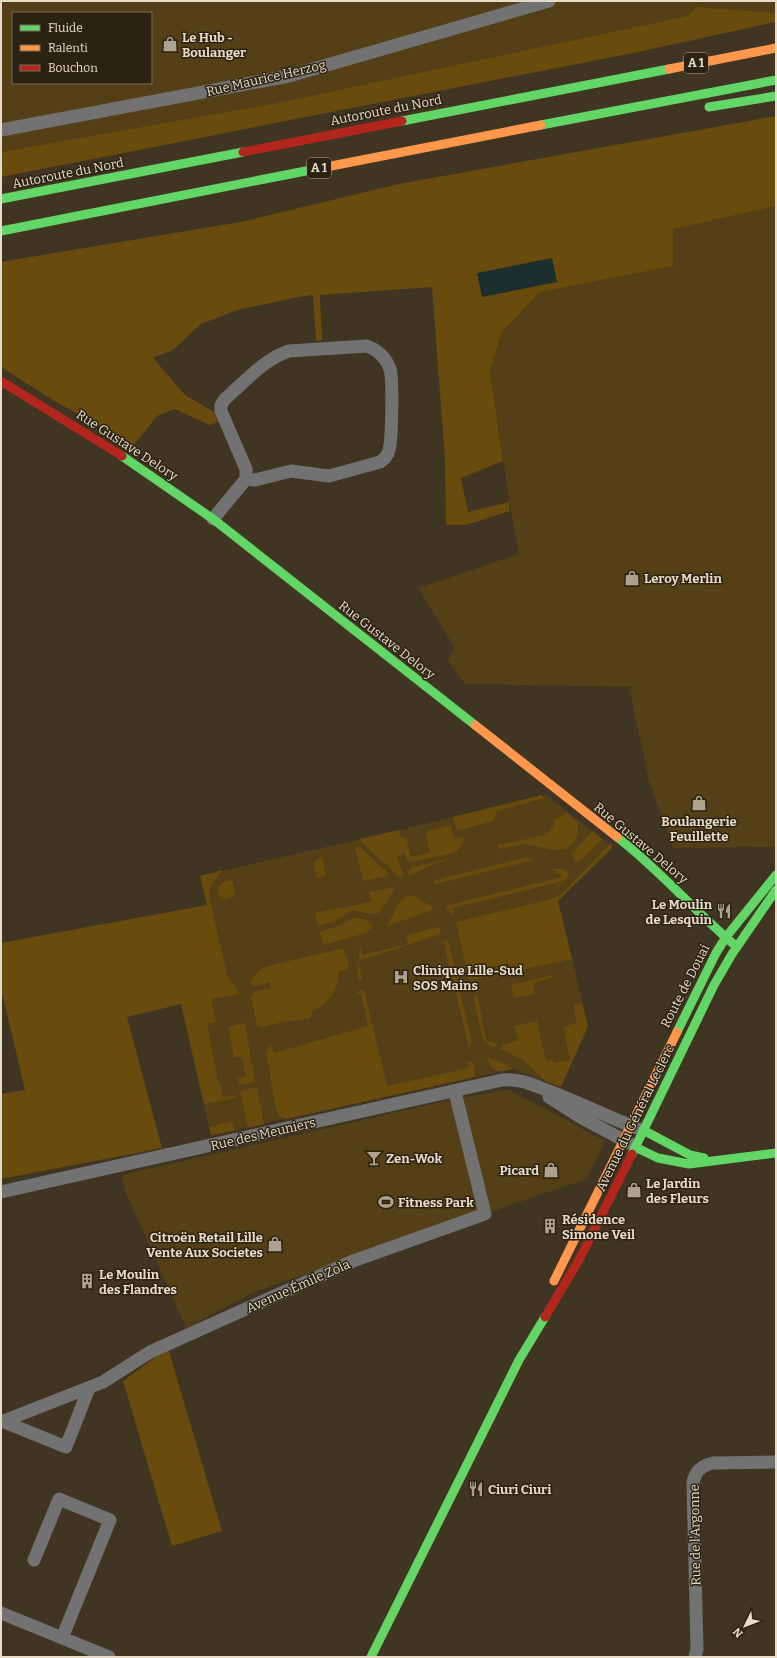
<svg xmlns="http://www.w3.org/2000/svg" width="777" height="1658" font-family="Bitter,serif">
	<rect width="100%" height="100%" fill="#3f3522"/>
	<path fill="#553f16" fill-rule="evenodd" d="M1,1H776V13L697,7L687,16L277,103L1,152ZM13,13H151V83H13Z
		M776,206V847L673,848L649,781L629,687L465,684L447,660L455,648L418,588L519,554L510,505L490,370L502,332L540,292L672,266L673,229Z
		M545,794L613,847L558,901L588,1026L561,1087L513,1069L211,1135L181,1004L229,993L200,876L413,827Z
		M508,1089L605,1141L587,1179L254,1292L186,1328L126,1193L122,1175L441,1102Z"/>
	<path fill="#694c0d" d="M697,7L776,13V22L638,52L1,177V152L277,103L687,16Z
		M776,116V206L673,229V266L540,292L502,332L490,370L503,461L461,478L468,512L509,502L510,511L466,525H446L445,459L432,287L320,295L322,340L316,341L313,295L298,297L237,310L201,324L173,350L153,358L185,395L214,412L218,422L210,425L175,409L157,416L133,446L117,435L56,402L1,367V262L241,222L399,184Z
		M542,795L544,798L497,811L493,821L457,831L453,817Z
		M567,813L575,820L578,826V832L574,842L566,849L553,850L525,844L498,849L497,845L546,835L555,824L554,820Z
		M451,825L454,839L463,837L464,841L458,850L453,853L413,862L408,860L404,853L397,857L404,877L398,876L360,841V839L399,830L401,838L406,837L411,857L430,853L426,832Z
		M593,831L602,839L582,859L575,861L571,854Z
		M610,844L613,847L558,901L572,959L510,972L507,963L481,970L483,978L474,980H469L456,922L555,898L563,893Z
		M360,847L388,873L387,876L363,881L355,848Z
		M322,856L326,876L316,878L314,862Z
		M527,857L535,860L435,884L433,882L435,880Z
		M448,859V860L432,865L409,876L408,872L412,867Z
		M553,869H564L569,874L568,877L556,889L560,882L453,908L454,915H452L445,906L562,877Z
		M223,870L211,885L209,896L227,975L240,994L211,999L216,1022L208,1024L209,1029H208L218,1082H220L223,1097L235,1095L236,1098L204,1104L181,1004L127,1017L162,1148L1,1179V1094L25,1090L1,988V943L207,905L200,876Z
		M232,880L236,896L221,900L218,888L223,882Z
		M396,887L380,912C370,918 362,910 352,911C347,911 343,917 339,919C333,923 324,924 318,926L315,913L371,902L369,892Z
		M406,896H415L432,907L433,910L387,926L400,901Z
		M355,918C362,918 370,920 373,927L366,933L323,945L320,932L340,925Z
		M438,927L440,928L441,934L358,961L362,979H357L360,945L362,955L408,944L406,935Z
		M448,940L472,1043L469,1047L443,941Z
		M343,948L349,963L347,969L339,972C339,991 329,1002 313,1011L310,1019L287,1021L262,1027L257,1026L251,997C254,990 264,990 271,988L269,982L252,987L251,981L259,970L265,967Z
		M552,975V978L533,983L535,994L514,998L511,985Z
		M364,990L387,1086L469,1068L467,1061H471L475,1065L474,1077L286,1119L280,1116L276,1110L266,1052L271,1045L274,1053L368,1026L361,994H358L357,992Z
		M477,993L486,1040L497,1044L494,1048L485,1043L483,1040L473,997Z
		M582,1003L588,1026L561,1087L546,1081L522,1059L500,1049L501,1045L518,1041L514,1026L537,1021L546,1061L552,1060L555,1063L570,1060L563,1027L577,1023L573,1005Z
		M245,1023L255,1082L240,1085L238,1078L246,1076L242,1057L234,1058L228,1027Z
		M487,1057L510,1066L513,1069C498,1072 492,1074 487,1057Z
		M257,1087L264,1124L248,1128L240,1091Z
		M232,1121L234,1131L211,1135L209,1127Z
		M168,1348L222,1531L172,1546L123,1381Z"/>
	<path fill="#1b2f2f" d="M552,258L557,282L482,297L477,273Z"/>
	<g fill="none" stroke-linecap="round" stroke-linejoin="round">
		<path stroke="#737272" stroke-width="13" d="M1,130L289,76L549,1
			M213,519L246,479V469L221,411V405L225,399C245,382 264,359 289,351L367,346C378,350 386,358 390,369C393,377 392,441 389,450C388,456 384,459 380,462L329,476L291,471L255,480L246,479
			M549,1097L582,1118L629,1143
			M1,1192L502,1080C519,1078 533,1085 549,1091C579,1102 607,1117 637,1128
			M2,1421L66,1447L89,1388
			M1,1422L103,1382L150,1352L353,1261L485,1214L455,1092
			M34,1560L59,1499L110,1520L62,1638
			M1,1613L109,1657
			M695,1657L697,1649L693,1483C695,1471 701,1466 713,1463L776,1462"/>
		<path stroke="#63d668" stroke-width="9" d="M709,107L776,96
			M402,121L669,69
			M541,125L776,80
			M1,199L243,152
			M1,231L326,167
			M122,456L213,519L475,725
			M617,837C660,870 695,912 737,947
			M677,1032L716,953L726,937L776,875
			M643,1130L690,1155L704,1158
			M635,1147L658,1158L689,1164L776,1153
			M632,1154L714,985L732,954L776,890
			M371,1657L519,1360L545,1317"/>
		<path stroke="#ff974d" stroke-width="9" d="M669,69L776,48
			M326,167L541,125
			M475,725L617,837
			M554,1281L677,1032"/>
		<path stroke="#b3261e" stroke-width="9" d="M243,152L402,121
			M1,381L122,456
			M545,1317L579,1260L632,1154"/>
	</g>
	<defs>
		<g id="shop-bare" transform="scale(1.2)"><path d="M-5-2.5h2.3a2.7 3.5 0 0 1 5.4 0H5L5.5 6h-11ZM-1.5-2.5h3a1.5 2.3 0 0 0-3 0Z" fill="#aca28e" stroke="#2b2213" stroke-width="2.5" paint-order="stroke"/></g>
		<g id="restaurant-bare" transform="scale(1.2)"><path d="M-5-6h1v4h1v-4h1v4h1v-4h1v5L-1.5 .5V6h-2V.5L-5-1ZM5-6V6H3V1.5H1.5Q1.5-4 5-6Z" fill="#aca28e" stroke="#2b2213" stroke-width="2.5" paint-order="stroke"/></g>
		<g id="hospital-bare" transform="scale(1.2)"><path d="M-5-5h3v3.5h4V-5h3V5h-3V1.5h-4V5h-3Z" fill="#aca28e" stroke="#2b2213" stroke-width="2.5" paint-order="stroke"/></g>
		<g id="bar-bare" transform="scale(1.2)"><path d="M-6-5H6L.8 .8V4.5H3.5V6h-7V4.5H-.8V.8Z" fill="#aca28e" stroke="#2b2213" stroke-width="2.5" paint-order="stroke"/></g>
		<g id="stadium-bare" transform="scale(1.2)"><path d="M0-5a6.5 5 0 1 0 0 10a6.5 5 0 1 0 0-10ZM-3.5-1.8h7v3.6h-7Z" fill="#aca28e" stroke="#2b2213" stroke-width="2.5" paint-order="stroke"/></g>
		<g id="building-bare" transform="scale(1.2)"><path d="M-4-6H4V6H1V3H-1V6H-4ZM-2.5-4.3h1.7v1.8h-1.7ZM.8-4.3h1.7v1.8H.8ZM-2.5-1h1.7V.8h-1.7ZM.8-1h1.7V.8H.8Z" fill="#aca28e" stroke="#2b2213" stroke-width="2.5" paint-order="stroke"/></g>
	</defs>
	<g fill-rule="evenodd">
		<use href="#shop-bare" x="170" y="44"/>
		<use href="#shop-bare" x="632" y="578"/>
		<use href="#shop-bare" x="699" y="803"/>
		<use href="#restaurant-bare" x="724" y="911"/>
		<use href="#hospital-bare" x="401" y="977"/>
		<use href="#bar-bare" x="374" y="1158"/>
		<use href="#shop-bare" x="551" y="1170"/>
		<use href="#shop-bare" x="634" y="1190"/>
		<use href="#stadium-bare" x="386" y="1202"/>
		<use href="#building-bare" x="550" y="1226"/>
		<use href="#shop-bare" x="275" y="1244"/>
		<use href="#building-bare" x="87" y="1281"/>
		<use href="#restaurant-bare" x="476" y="1489"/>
	</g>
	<g text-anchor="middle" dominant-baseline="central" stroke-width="3" stroke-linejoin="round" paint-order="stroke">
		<g fill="#2b2213" stroke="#afa492" stroke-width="1">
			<rect x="684" y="53" width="24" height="20" rx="3"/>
			<rect x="307" y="158" width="24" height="20" rx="3"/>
		</g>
		<g font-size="12" font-weight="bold" fill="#e7dcc8">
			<text x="696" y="63">A 1</text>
			<text x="319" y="168">A 1</text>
		</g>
		<g font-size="13" font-weight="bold" fill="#e7dcc8" stroke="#2b2213" text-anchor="start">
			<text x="182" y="37">Le Hub -<tspan x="182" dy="15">Boulanger</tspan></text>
			<text x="644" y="578">Leroy Merlin</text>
			<text x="699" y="821" text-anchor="middle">Boulangerie<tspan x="699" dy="15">Feuillette</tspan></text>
			<text x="712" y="904" text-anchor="end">Le Moulin<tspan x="712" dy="15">de Lesquin</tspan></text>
			<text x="413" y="970">Clinique Lille-Sud<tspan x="413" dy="15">SOS Mains</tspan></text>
			<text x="386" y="1158">Zen-Wok</text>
			<text x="539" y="1170" text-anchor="end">Picard</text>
			<text x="646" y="1183">Le Jardin<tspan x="646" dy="15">des Fleurs</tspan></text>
			<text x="398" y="1202">Fitness Park</text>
			<text x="562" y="1219">Résidence<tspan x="562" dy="15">Simone Veil</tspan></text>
			<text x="263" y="1237" text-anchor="end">Citroën Retail Lille<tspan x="263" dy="15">Vente Aux Societes</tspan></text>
			<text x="99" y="1274">Le Moulin<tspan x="99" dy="15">des Flandres</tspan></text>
			<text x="488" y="1489">Ciuri Ciuri</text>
		</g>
		<g font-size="13" fill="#e7dcc8" stroke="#2b2213">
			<text transform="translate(266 78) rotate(-13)">Rue Maurice Herzog</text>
			<text transform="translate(386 110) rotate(-11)">Autoroute du Nord</text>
			<text transform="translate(68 173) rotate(-11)">Autoroute du Nord</text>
			<text transform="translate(127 445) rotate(33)">Rue Gustave Delory</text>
			<text transform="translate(387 640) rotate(38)">Rue Gustave Delory</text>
			<text transform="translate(641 843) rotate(40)">Rue Gustave Delory</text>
			<text transform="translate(685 986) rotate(-63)">Route de Douai</text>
			<text transform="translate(635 1118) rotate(-64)">Avenue du Général Leclerc</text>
			<text transform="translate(263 1134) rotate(-13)">Rue des Meuniers</text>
			<text transform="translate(298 1286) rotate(-24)">Avenue Émile Zola</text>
			<text transform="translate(695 1535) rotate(-91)">Rue de l'Argonne</text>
		</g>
	</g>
	<rect width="777" height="1658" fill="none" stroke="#e7dcc8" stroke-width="4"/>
	<rect x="12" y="12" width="140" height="72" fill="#2b2213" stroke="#766c5b"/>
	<rect x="20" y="25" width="20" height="6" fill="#63d668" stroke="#766c5b"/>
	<text x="48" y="32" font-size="12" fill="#e7dcc8">Fluide</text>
	<rect x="20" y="45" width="20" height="6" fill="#ff974d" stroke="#766c5b"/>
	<text x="48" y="52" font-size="12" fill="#e7dcc8">Ralenti</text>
	<rect x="20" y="65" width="20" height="6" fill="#b3261e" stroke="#766c5b"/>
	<text x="48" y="72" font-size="12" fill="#e7dcc8">Bouchon</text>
	<g transform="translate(745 1626) rotate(227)" stroke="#2b2213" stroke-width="3" paint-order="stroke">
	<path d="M0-3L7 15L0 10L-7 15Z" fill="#e7dcc8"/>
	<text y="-6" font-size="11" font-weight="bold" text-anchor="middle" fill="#e7dcc8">N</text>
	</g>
</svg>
